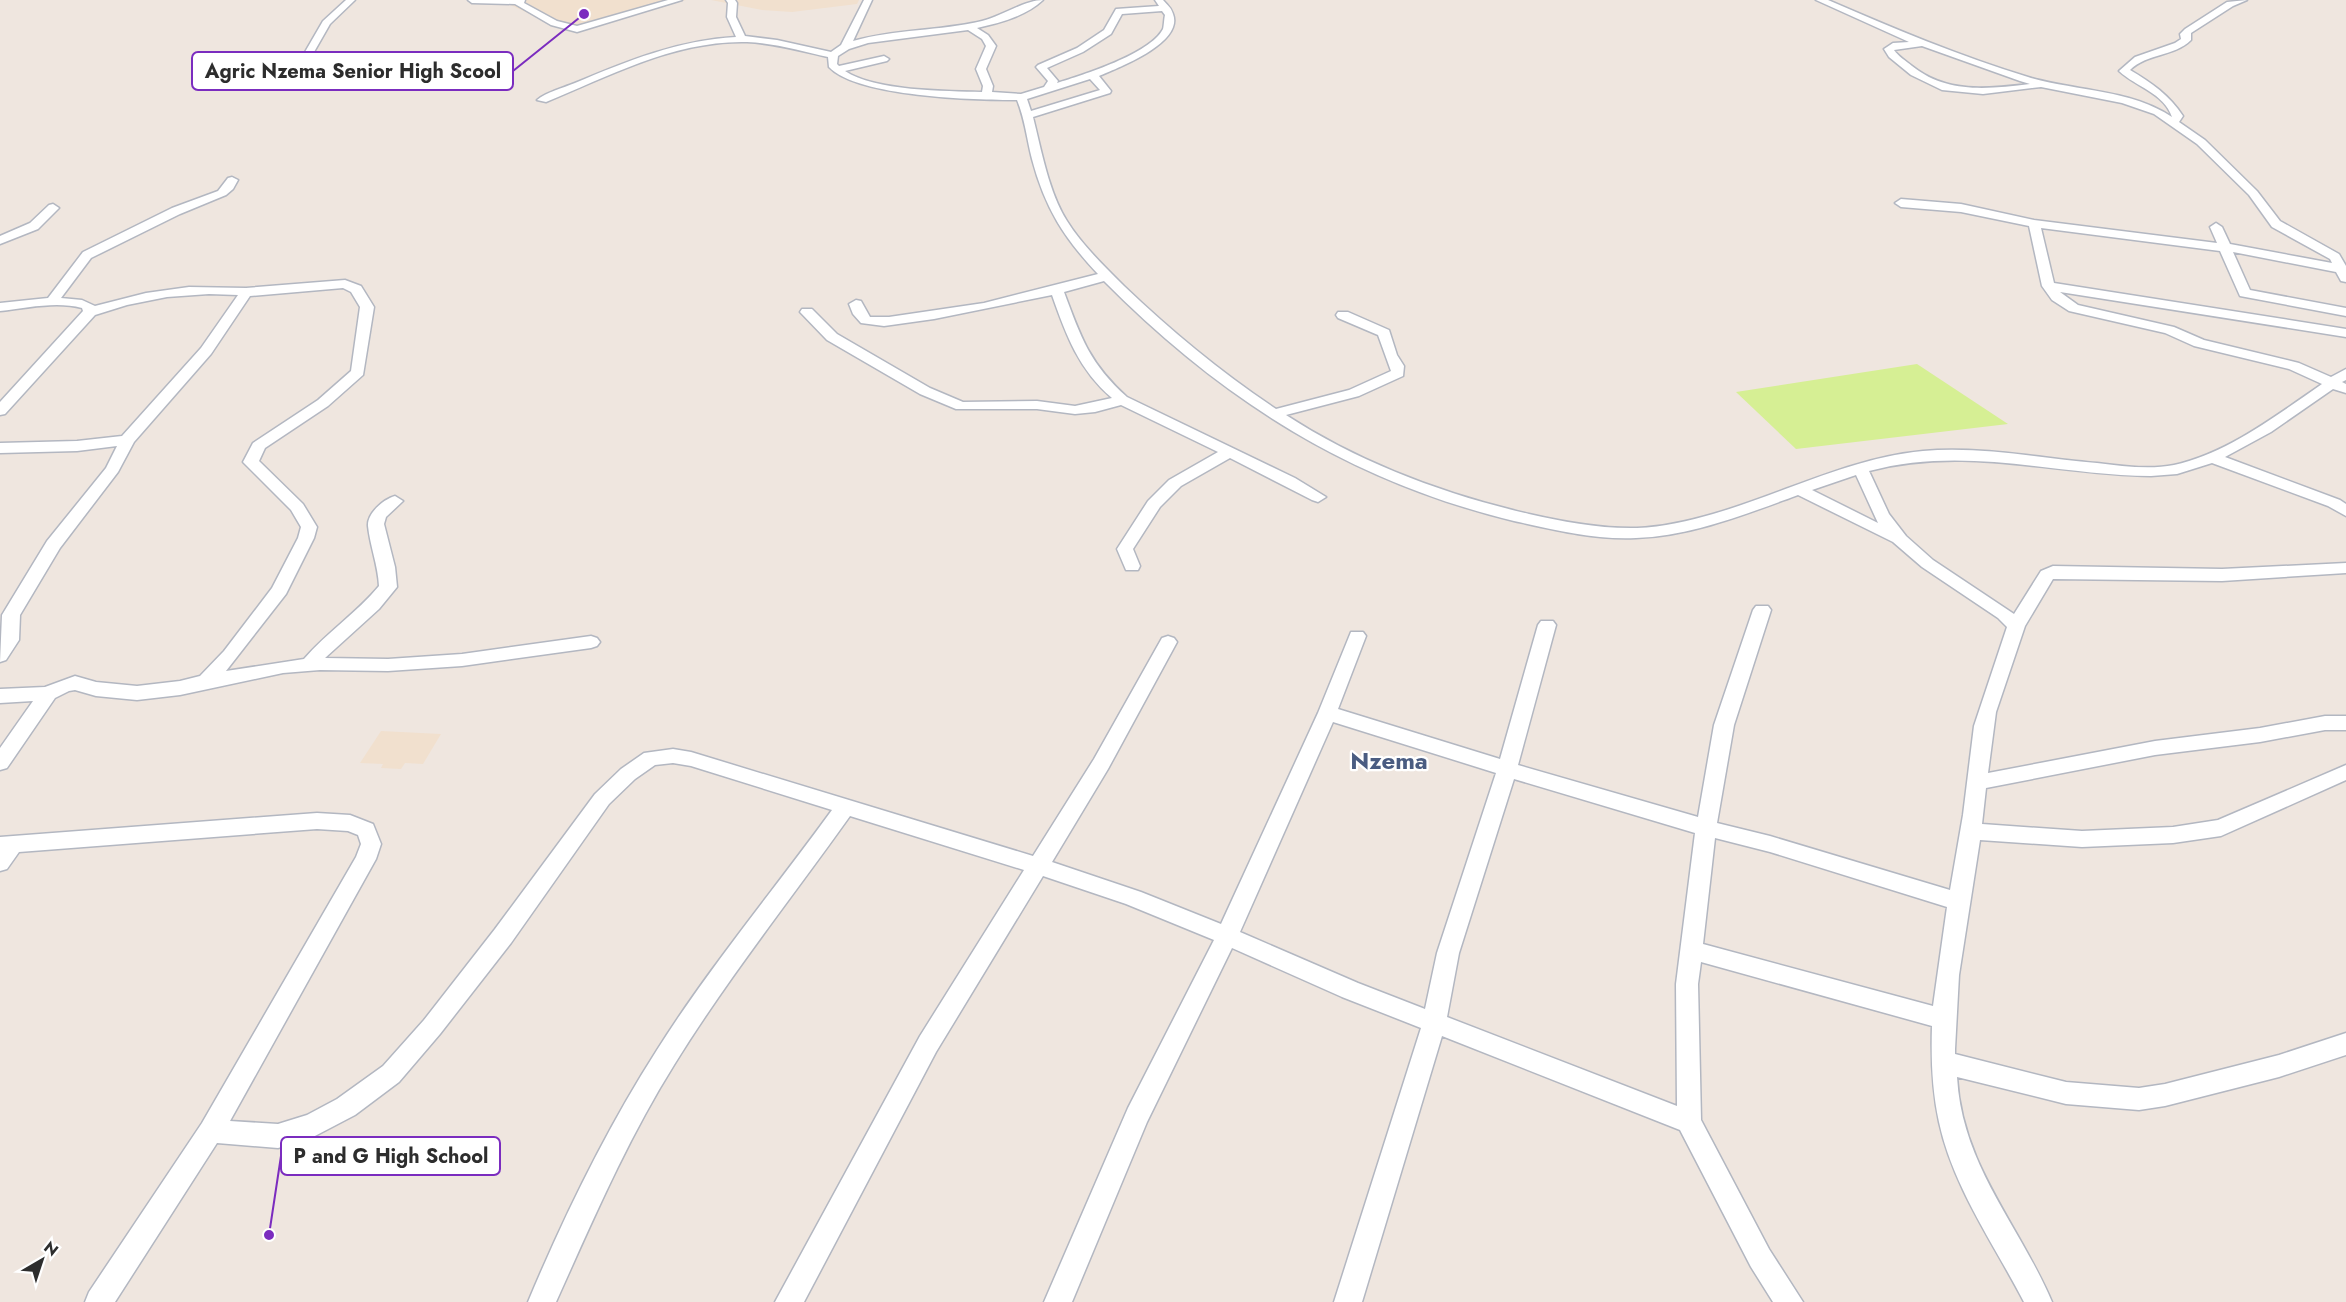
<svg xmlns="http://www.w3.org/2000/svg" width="2346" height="1302" font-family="Jost,sans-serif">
	<rect width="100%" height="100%" fill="#efe6df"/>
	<path fill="#f1e0ce" d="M499,0H686L582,31L561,28Z
		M711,0H859L857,4L792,12L762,10Z
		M381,731L441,734L423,764L405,763L401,769L381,768L383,764L360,763Z"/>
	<path fill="#d6ef94" d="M1917,364L2008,424L1796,449L1736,392Z"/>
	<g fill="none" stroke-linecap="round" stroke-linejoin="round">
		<g stroke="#b3b7c1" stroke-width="3">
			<path id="street" d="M346,0H355L330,24L302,73H296L294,71L323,21Z
				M468,0H525L524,3L557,21L577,26L668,0H682L577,32L551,25L515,4L472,3Z
				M726,0H735L737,3L736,17L745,36L777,40L831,52L841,45L864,0H872L853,41C895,29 940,31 982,21C1002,16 1025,0 1043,0C1026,16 1000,23 977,28L988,35L996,46L986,69L993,86L992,92L1021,94L1044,87L1048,81L1036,67L1038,65L1077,48L1104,30L1116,9L1159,6L1155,0H1163C1168,6 1171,7 1173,14C1184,43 1118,68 1099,76L1111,91L1110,93L1033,117C1041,149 1049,193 1067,221C1082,245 1104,266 1124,286C1171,331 1222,373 1276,409L1349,390L1391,371L1378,335L1338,318L1336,315L1338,312H1348L1389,330L1397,355L1404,366L1403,376L1359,396L1286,415C1360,463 1443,494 1529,514C1564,522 1601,529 1637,528C1663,527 1689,521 1713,514C1783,494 1849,458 1923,451C1981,446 2039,458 2097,463C2122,466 2149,470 2174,465C2228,453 2277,415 2322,384L2289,369L2194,346L2165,333L2069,311L2052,300L2042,286L2029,226L1961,212L1901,207L1895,203L1901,199L1961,204L2034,220L2217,243L2210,227L2216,223L2222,227L2230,244L2332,263L2330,259L2272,227L2249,195L2197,144L2154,114L2122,103L2041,87L1983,94L1942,90L1911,75L1889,57L1884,49L1893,43L1909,42L1816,0H1828C1893,28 1959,56 2028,77C2074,91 2131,89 2172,117C2164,93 2136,87 2119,71L2135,57L2175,43L2181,39L2180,34L2185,29L2227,2L2247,0L2233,6L2191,33V40C2174,57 2147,53 2130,70C2152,83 2169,95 2183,116L2179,122L2205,140L2257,191L2280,221L2339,254L2346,266V282L2341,281L2336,272L2233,252L2250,290L2346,308V316L2240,296L2220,251L2041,228L2054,283L2346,329V337L2060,292L2078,305L2174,327L2204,340L2299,363L2331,377L2346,369V380L2342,382L2346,384V393L2333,389L2271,432L2225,457L2340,500L2346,504V516L2328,506L2212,463L2177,474L2151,476C2054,475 1966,445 1869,471L1889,514L1906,536L1933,560L2014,614L2041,571L2053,566L2222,569L2346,563V573L2222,581L2053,579L2025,626L1996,712L1988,773L2155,741L2260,728L2325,716H2346V730H2325L2260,742L2155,755L1986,788L1982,824L2082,831L2173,827L2218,820L2346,765V780L2221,836L2173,843L2082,847L1980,840L1959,975L1955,1049V1054L2066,1082L2139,1088L2165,1084L2279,1055L2346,1033V1055L2279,1077L2165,1106L2139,1110L2066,1104L1957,1077C1962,1166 2019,1224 2052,1302H2024C1994,1244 1953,1187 1939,1122C1932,1090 1931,1058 1932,1026L1701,962L1698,984L1701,1120L1769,1249L1803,1302H1773L1751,1267L1680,1130L1442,1036L1362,1302H1334L1421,1028L1342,997L1232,948L1147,1122L1072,1302H1044L1128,1108L1214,940L1126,904L1043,876L936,1052L804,1302H775L920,1036L1024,870L850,816C791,899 727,979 674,1065C627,1140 592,1222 556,1302H528C564,1216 607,1128 657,1050C710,966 774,890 832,810L691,766L673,763L655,765L635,779L609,804L511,943L440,1034L399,1082L355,1115L313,1137L278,1148L217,1143L115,1302H85L89,1292L202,1123L356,857L361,844L358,835L348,831L317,829L19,852L7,869L0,871V837L317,813L350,815L373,824L381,844L376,859L230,1121L278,1124L307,1115L337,1099L383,1066L424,1020L495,929L595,794L621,769L644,753L673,749L691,752L1033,856L1094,759L1162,638L1168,636L1174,638L1177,642L1108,769L1052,862L1141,892L1221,924L1318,713L1351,632H1363L1366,636L1338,709L1500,759L1538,625L1541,621H1553L1556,625L1518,765L1698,817L1714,725L1753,610L1756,606H1768L1771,610L1734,725L1717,823L1770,836L1950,890L1963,815L1974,726L2007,627L1998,618L1922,567L1893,542L1798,495C1746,514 1692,536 1636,538C1595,540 1554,530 1514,521C1350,481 1222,400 1104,281L1064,292C1081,338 1090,364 1127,397L1295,478L1326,497L1318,502L1312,500L1230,458L1181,486L1160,507L1133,549L1140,566L1138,570H1126L1117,549L1148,501L1169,480L1218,452L1121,405L1095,412L1075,414L1037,409H956L920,394L827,340L800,312L802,309H812L837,334L930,388L963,402L1037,401L1075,406L1112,398C1079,370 1066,335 1052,295L934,319L884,326L861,323L853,314L849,304L856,300L861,301L870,317H889L984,303L1098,274C1064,238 1045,208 1032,159C1027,140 1025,119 1017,100C975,100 857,97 829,67L828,57C801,51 774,43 747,42C676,40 609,76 546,102L537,100C546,92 563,88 575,83C627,61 679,40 736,37L727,17L728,3ZM1162,11L1165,15C1164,19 1164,26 1163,29C1150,54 1083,75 1057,83L1058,81L1047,68L1083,52L1111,34L1122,14ZM968,30L982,39L986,46L976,69L983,86L982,92C946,91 874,91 845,71L887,61L889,59L884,56L839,66L837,64L838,56L849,49L868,43ZM1922,46L2020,81L2030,84C1988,89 1947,94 1912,66C1906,61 1898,56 1894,50ZM1090,79L1100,90L1031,111L1027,99ZM1856,475L1878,523L1812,490ZM1333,722L1496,773L1437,953L1425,1009L1358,983L1240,932ZM1514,779L1695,833L1676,984L1677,1106L1447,1017L1459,953ZM1715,838L1770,852L1947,907L1933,1006L1703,944Z
				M232,177L238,180L233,189L226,195L180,214L91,258L61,298L82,300L95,306L146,293L189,287L246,288L345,280L361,286L374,307L363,375L328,406L265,448L259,461L303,504L317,527L314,538L286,594L226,671L304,659C327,632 357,613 379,586C378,565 370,546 368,526C367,513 384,499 395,496L403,501L386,517L384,524L395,567L397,587L379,609L325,658L388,659L462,654L591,636L597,638L600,642L597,646L591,648L462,666L388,671L320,670L283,673L180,695L137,700L96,696L75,690L69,691L55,698L7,768L0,770V748L33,701L0,703V689L45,687L75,676L96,682L137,686L180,681L200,676L224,651L272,588L298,538L301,527L291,510L243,462L253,443L318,400L351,371L360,307L351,292L343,288L250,296L211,354L134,442L118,472L60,548L20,615L19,640L6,660L0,662L2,615L47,541L106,468L117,446L77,451L0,453V443L77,441L122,436L201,348L238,295L209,294L167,297L127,305L95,315L5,414L0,415V402L83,311L82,308C56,301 27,308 0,311V303L48,298L83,252L172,208L218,191L228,178Z
				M53,204L59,208L38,229L0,244V236L30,223L49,205Z"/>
		</g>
		<use href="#street" fill="#fff" fill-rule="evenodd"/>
	</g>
	<g text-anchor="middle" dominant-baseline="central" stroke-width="4.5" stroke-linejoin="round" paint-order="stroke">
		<g font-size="24" font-weight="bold" fill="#4a5c81" stroke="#fff">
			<text x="1389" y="760">Nzema</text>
		</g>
	</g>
	<path fill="none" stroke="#7b2cbf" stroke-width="2" d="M584 14L513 71M269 1235L281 1156"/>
	<g fill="#7b2cbf" stroke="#fff" stroke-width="2">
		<circle cx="584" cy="14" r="6"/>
		<circle cx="269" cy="1235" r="6"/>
	</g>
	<g fill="#fff" stroke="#7b2cbf" stroke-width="2">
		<rect x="192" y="52" width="321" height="38" rx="6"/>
		<rect x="281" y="1137" width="219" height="38" rx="6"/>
	</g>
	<g font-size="20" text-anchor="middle" font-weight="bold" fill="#2d2d2d">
		<text x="353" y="78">Agric Nzema Senior High Scool</text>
		<text x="391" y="1163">P and G High School</text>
	</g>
	<g transform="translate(42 1260) rotate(39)" stroke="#ffffff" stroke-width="4.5" paint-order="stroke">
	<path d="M0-4.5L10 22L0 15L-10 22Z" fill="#2d2d2d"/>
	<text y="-9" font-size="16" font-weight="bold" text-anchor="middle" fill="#2d2d2d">N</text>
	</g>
</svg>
